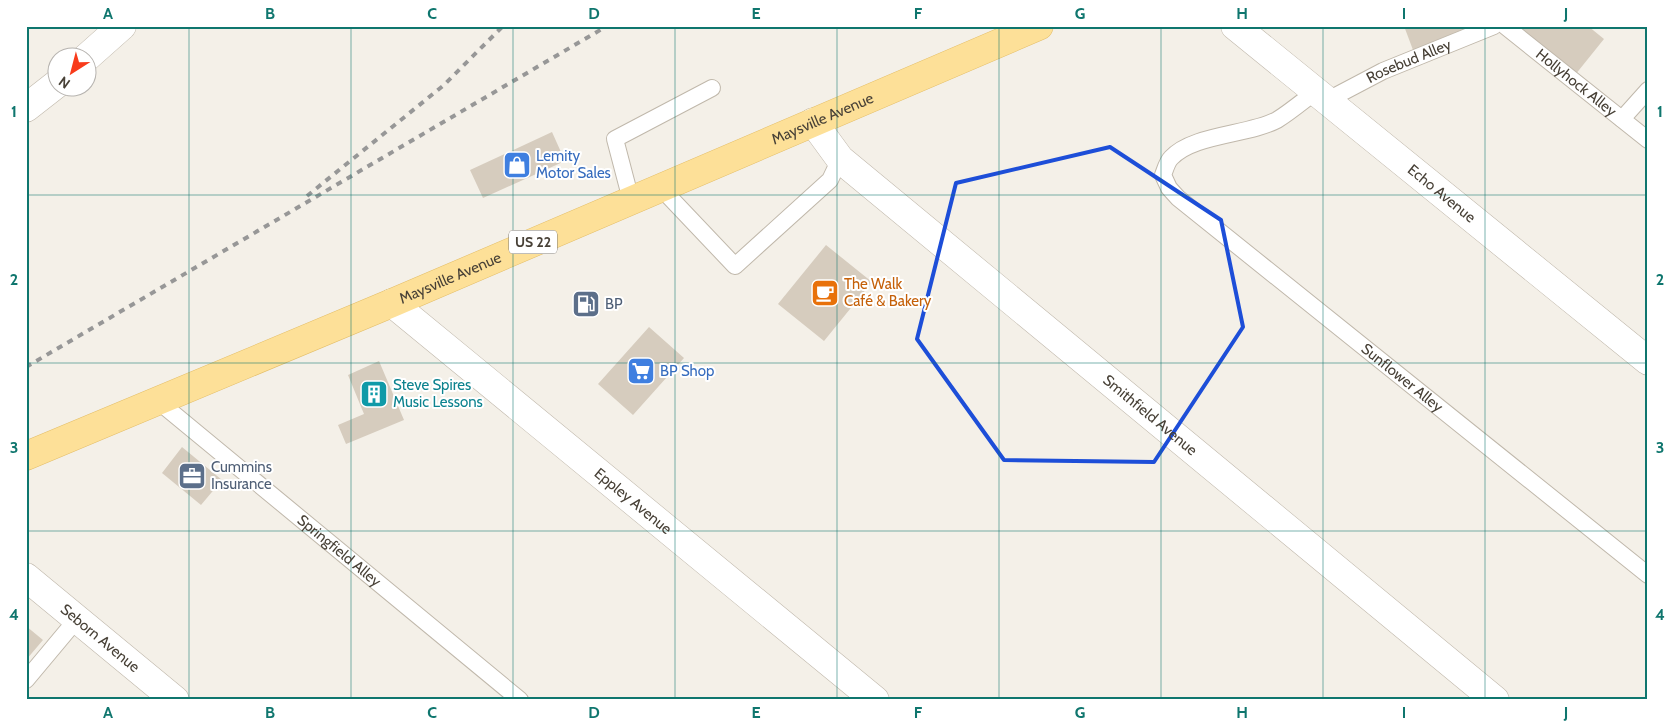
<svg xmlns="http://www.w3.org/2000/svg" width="1674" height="726" font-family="Cabin,sans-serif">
	<rect width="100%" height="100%" fill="#f4f0e8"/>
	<path fill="#d6ccbe" d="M1404,26H1471L1413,50Z
		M1515,26H1588L1604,39L1575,75Z
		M552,132L565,161L483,198L470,170Z
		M826,245L872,282L824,341L778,304Z
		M649,327L684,358L633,415L598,384Z
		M379,361L404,420L346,444L338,425L364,414L348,375Z
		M182,447L222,480L201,505L162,473Z
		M26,626L43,640L26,660Z"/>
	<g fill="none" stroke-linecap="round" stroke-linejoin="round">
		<g stroke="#c0b8ab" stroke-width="18">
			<g id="lane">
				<path id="s1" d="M1505,26L1648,140"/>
				<path id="s2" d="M1315,92C1303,101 1290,112 1277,120C1249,135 1193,134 1171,158C1167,162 1165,170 1163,175L1169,188L1178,198L1648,575"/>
				<path id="s3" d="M1326,101L1383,71L1494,26"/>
				<path d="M1622,119L1648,90"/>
				<path d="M660,187L735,266L830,180L840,159"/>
				<path d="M631,200L615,139L712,88"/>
				<path id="s4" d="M158,401L520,700"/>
				<path d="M26,680L77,619"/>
			</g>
		</g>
		<g stroke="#c0b8ab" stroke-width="29">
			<g id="street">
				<path id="s5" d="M1235,26L1648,361"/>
				<path d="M86,58L122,26"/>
				<path d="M26,108L58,83"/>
				<path id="s6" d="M813,122L840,159L1495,700"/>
				<path id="s7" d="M392,303L875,700"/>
				<path id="s8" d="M26,577L175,700"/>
			</g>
		</g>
		<g stroke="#e3bd67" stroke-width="29">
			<g id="primary">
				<path id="s9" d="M26,456L392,303L1039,26"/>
			</g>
		</g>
		<use href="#lane" stroke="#fff" stroke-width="16"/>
		<use href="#street" stroke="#fff" stroke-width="28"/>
		<use href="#primary" stroke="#fde098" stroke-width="28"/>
		<path stroke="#979797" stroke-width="4" stroke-dasharray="6 6" stroke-linecap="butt" d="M307,196L444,85L503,26
			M26,367L607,26"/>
	</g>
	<path fill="none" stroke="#1d4ed8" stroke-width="4" stroke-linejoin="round" d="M1110,147L1221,220L1243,327L1154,462L1004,460L917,339L956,183Z"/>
	<path fill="none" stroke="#0f766e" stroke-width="1" stroke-opacity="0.55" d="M189,26V700M351,26V700M513,26V700M675,26V700M837,26V700M999,26V700M1161,26V700M1323,26V700M1485,26V700M26,195H1648M26,363H1648M26,531H1648"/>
	<defs>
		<g id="shop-square" transform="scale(1.4375)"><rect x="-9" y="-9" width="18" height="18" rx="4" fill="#3f7fe0" stroke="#fff"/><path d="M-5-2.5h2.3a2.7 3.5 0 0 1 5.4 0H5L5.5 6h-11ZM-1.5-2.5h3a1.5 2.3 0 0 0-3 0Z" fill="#fff"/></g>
		<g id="cafe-square" transform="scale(1.4375)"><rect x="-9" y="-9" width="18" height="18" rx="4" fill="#e8710a" stroke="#fff"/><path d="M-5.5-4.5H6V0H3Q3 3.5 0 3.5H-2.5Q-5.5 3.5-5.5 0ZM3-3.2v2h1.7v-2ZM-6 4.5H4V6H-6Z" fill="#fff"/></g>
		<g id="fuel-square" transform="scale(1.4375)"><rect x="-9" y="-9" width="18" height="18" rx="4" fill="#5c6f8a" stroke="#fff"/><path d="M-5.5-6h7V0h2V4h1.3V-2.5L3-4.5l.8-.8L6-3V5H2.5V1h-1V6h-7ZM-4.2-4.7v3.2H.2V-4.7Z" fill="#fff"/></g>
		<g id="supermarket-square" transform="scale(1.4375)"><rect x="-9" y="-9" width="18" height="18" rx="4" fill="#3f7fe0" stroke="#fff"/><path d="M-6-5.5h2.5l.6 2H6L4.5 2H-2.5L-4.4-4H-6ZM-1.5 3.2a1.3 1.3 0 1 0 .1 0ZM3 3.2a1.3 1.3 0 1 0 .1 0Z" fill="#fff"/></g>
		<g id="building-square" transform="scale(1.4375)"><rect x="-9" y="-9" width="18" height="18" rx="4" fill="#0f9aa8" stroke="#fff"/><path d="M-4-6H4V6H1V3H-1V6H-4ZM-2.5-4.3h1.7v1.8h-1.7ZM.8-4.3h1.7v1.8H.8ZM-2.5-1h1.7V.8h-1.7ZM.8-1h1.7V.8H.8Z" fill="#fff"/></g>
		<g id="office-square" transform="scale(1.4375)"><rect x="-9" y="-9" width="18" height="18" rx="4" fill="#5c6f8a" stroke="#fff"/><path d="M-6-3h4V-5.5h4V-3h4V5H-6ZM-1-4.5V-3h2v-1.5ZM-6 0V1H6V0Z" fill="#fff"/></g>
	</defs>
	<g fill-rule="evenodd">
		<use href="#shop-square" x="517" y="165"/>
		<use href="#cafe-square" x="825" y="293"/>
		<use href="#fuel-square" x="586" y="304"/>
		<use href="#supermarket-square" x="641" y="371"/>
		<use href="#building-square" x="374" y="394"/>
		<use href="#office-square" x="192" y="476"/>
	</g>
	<g text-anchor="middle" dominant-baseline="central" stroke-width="4" stroke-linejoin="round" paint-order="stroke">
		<rect fill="#fff" stroke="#7f7a73" stroke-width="1" x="509" y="230.5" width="48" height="23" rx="4"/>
		<g font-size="14" font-weight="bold" fill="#484137">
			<text x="533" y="242">US 22</text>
		</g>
		<g font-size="15" fill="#484137" stroke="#fff">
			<text stroke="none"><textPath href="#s3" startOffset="92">Rosebud Alley</textPath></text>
			<text stroke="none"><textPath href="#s1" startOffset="91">Hollyhock Alley</textPath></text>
			<text stroke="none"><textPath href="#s9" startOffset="865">Maysville Avenue</textPath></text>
			<text stroke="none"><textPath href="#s5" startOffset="266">Echo Avenue</textPath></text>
			<text stroke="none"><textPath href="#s9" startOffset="460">Maysville Avenue</textPath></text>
			<text stroke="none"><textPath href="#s2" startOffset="495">Sunflower Alley</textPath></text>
			<text stroke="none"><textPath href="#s6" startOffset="448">Smithfield Avenue</textPath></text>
			<text stroke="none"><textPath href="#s7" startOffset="312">Eppley Avenue</textPath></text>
			<text stroke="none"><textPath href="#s4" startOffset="235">Springfield Alley</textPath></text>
			<text stroke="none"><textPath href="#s8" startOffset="96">Seborn Avenue</textPath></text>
		</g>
		<g font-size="15" fill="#366cbe" stroke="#fff" text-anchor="start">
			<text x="536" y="156">Lemity<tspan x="536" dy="17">Motor Sales</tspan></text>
			<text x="660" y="371">BP Shop</text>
		</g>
		<g font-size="15" fill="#c56008" stroke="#fff" text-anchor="start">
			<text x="844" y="284">The Walk<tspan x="844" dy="17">Café &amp; Bakery</tspan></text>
		</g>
		<g font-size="15" fill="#4e5e75" stroke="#fff" text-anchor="start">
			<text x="605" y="304">BP</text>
			<text x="211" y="467">Cummins<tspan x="211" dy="17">Insurance</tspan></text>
		</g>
		<g font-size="15" fill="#0d838f" stroke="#fff" text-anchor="start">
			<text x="393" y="385">Steve Spires<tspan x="393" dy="17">Music Lessons</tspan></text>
		</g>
	</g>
	<rect width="1674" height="726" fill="none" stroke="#ffffff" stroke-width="55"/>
	<g transform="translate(72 72) rotate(216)"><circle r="24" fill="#ffffff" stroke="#b6b3af"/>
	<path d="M0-4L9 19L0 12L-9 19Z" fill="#f83b1b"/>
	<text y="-8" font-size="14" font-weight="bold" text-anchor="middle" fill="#484137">N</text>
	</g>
	<rect x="28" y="28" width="1618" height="670" fill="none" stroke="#0f766e" stroke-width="2"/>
	<g font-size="16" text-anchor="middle" font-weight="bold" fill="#0f766e">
		<text x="108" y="19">A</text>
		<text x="270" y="19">B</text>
		<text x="432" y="19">C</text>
		<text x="594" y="19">D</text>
		<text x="756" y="19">E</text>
		<text x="918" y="19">F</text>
		<text x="1080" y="19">G</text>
		<text x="1242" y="19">H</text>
		<text x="1404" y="19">I</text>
		<text x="1566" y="19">J</text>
		<text x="14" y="117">1</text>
		<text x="1660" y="117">1</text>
		<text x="14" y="285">2</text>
		<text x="1660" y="285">2</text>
		<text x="14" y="453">3</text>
		<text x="1660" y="453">3</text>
		<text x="14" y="620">4</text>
		<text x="1660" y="620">4</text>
		<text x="108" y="718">A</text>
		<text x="270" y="718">B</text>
		<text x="432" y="718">C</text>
		<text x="594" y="718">D</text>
		<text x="756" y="718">E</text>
		<text x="918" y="718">F</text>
		<text x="1080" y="718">G</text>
		<text x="1242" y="718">H</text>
		<text x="1404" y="718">I</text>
		<text x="1566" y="718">J</text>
	</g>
</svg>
